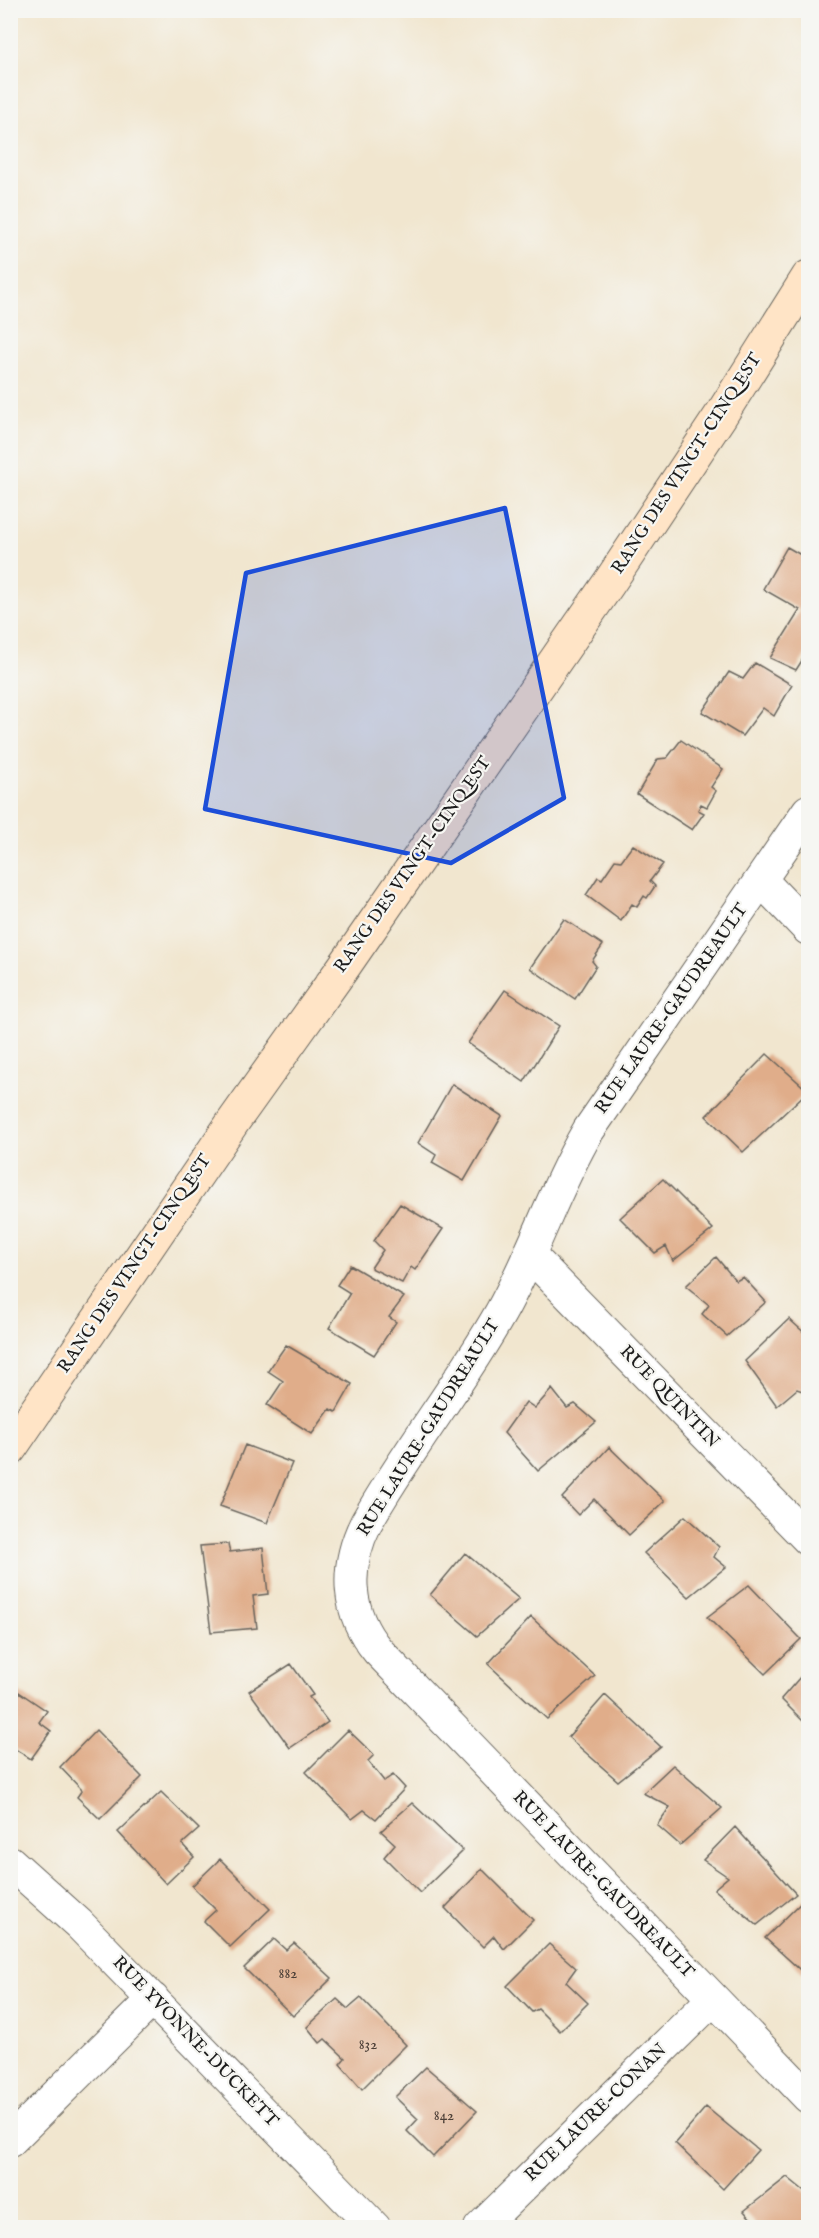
<svg xmlns="http://www.w3.org/2000/svg" width="819" height="2238" font-family="'IM FELL English',serif">
	<rect width="100%" height="100%" fill="#f6f6f2"/>
	<filter id="ink" filterUnits="userSpaceOnUse"><feTurbulence type="fractalNoise" baseFrequency=".0167" numOctaves="2"/><feDisplacementMap in="SourceGraphic" scale="12" xChannelSelector="R" yChannelSelector="G"/><feConvolveMatrix kernelMatrix="1 2 1 2 8 2 1 2 1" color-interpolation-filters="sRGB"/></filter>
	<filter id="wash" filterUnits="userSpaceOnUse"><feTurbulence type="fractalNoise" baseFrequency=".008" numOctaves="4" result="noise"/><feDisplacementMap in="SourceGraphic" scale="24" xChannelSelector="R" yChannelSelector="G"/><feGaussianBlur stdDeviation="1.35" result="paint"/><feColorMatrix in="noise" values="0 0 0 0 0 0 0 0 0 0 0 0 0 0 0 0 0 1.4 0 .05"/><feComposite in="paint" operator="in"/></filter>
	<g filter="url(#wash)">
		<rect width="100%" height="100%" fill="#f1e6cf"/>
		<g id="blocks">
			<path fill="#e0ad8a" d="M787,547L808,559V651L796,670L770,658L800,610L763,589Z
				M755,663L792,685L774,716L763,708L742,736L702,712L729,672L743,679Z
				M681,740L723,769L711,787L716,791L707,807L701,804L698,810L704,813L692,830L637,794L658,759L667,758Z
				M633,845L663,864L650,881L655,886L647,898L644,896L637,907L632,904L621,921L586,895L598,877L602,879L615,860L621,861Z
				M564,919L603,945L592,961L596,966L575,999L530,968Z
				M505,990L559,1026L524,1082L468,1043Z
				M767,1054L808,1091L743,1152L706,1116Z
				M452,1084L502,1116L464,1181L432,1163L436,1155L418,1143Z
				M663,1179L713,1229L673,1261L666,1246L655,1253L620,1218Z
				M400,1204L443,1229L415,1270L411,1267L402,1283L371,1268L383,1250L374,1241Z
				M716,1257L736,1281L743,1277L766,1302L727,1336L702,1314L709,1305L686,1286Z
				M350,1265L404,1297L389,1317L396,1322L374,1355L329,1328L350,1293L337,1285Z
				M789,1319L808,1336V1393L797,1389L777,1406L745,1361Z
				M286,1345L352,1384L336,1412L330,1409L312,1434L267,1405L283,1381L268,1371Z
				M552,1389L567,1408L575,1404L596,1422L538,1471L504,1433L526,1402L535,1408Z
				M245,1445L292,1463L267,1523L220,1506Z
				M609,1447L665,1501L629,1535L594,1499L578,1515L562,1498Z
				M685,1516L719,1547L714,1557L726,1567L689,1597L644,1553Z
				M228,1544L230,1552L263,1548L268,1594L253,1596L257,1628L211,1632L200,1546Z
				M465,1553L519,1599L477,1636L430,1595Z
				M749,1585L801,1639L765,1674L707,1617Z
				M531,1617L595,1676L547,1719L488,1664Z
				M291,1664L313,1695L309,1697L328,1722L290,1748L249,1691Z
				M808,1668V1726L781,1699Z
				M10,1686L47,1711L39,1722L51,1731L31,1759L10,1746Z
				M605,1695L661,1747L618,1781L568,1737Z
				M96,1730L142,1777L100,1819L77,1797L82,1790L60,1767Z
				M348,1730L374,1755L368,1761L384,1781L393,1775L405,1788L376,1819L364,1810L352,1819L306,1772Z
				M673,1765L722,1808L680,1845L657,1825L670,1807L643,1793Z
				M161,1792L199,1829L182,1844L194,1857L166,1884L118,1832Z
				M412,1803L463,1851L420,1893L384,1857L395,1844L381,1831Z
				M735,1827L796,1894L757,1925L714,1889L728,1877L703,1860Z
				M220,1859L270,1909L230,1947L204,1921L216,1910L192,1886Z
				M482,1869L533,1920L504,1949L494,1936L483,1947L445,1908Z
				M805,1899L808,1902V1977L765,1938Z
				M274,1939L286,1950L294,1943L332,1978L293,2016L244,1968Z
				M549,1944L576,1968L566,1982L588,2003L560,2031L538,2009L532,2012L507,1986Z
				M361,1998L406,2045L362,2089L340,2064L345,2058L325,2039L320,2043L307,2027L337,1999L348,2009Z
				M426,2067L477,2111L433,2157L407,2131L418,2119L395,2097Z
				M706,2107L758,2150L723,2189L675,2143Z
				M787,2177L808,2194V2228H759L744,2211Z"/>
		</g>
	</g>
	<g filter="url(#ink)">
		<use href="#blocks" fill-opacity="0" stroke="#67635b" stroke-width="1.5"/>
		<g fill="none" stroke-linecap="round" stroke-linejoin="round">
			<g stroke="#67635b" stroke-width="34">
				<path id="street" d="M808,811L588,1131C554,1189 534,1253 501,1312C460,1385 407,1450 366,1523C344,1567 346,1613 378,1651L808,2097
					M761,880L808,929
					M530,1255L808,1539
					M10,1862L79,1924L375,2228
					M10,2141L153,1999
					M480,2228L713,1999"/>
			</g>
			<g stroke="#67635b" stroke-width="35">
				<path id="secondary" d="M10,1449L233,1122L345,965L609,583L721,415L808,277"/>
			</g>
			<use href="#street" stroke="#fff" stroke-width="32"/>
			<use href="#secondary" stroke="#ffe4c6" stroke-width="33"/>
		</g>
	</g>
	<path fill="#1d4ed8" fill-opacity="0.2" stroke="#1d4ed8" stroke-width="4.5" stroke-linejoin="round" d="M505,508L564,798L451,863L205,809L246,573Z"/>
	<g text-anchor="middle" dominant-baseline="central" stroke-width="4.5" stroke-linejoin="round" paint-order="stroke">
		<g font-size="15" fill="#4d4038">
			<text x="288" y="1973">882</text>
			<text x="368" y="2044">832</text>
			<text x="444" y="2115">842</text>
		</g>
		<g font-size="18" fill="#1c1c1c" stroke="#f6f6f2">
			<text transform="translate(687 464) rotate(-57)">RANG DES VINGT-CINQ EST</text>
			<text transform="translate(413 865) rotate(-55)">RANG DES VINGT-CINQ EST</text>
			<text transform="translate(672 1009) rotate(-55)">RUE LAURE-GAUDREAULT</text>
			<text transform="translate(135 1264) rotate(-56)">RANG DES VINGT-CINQ EST</text>
			<text transform="translate(669 1397) rotate(46)">RUE QUINTIN</text>
			<text transform="translate(429 1428) rotate(-58)">RUE LAURE-GAUDREAULT</text>
			<text transform="translate(603 1885) rotate(46)">RUE LAURE-GAUDREAULT</text>
			<text transform="translate(195 2042) rotate(46)">RUE YVONNE-DUCKETT</text>
			<text transform="translate(596 2113) rotate(-44)">RUE LAURE-CONAN</text>
		</g>
	</g>
	<rect width="819" height="2238" fill="none" stroke="#f6f6f2" stroke-width="36"/>
</svg>
